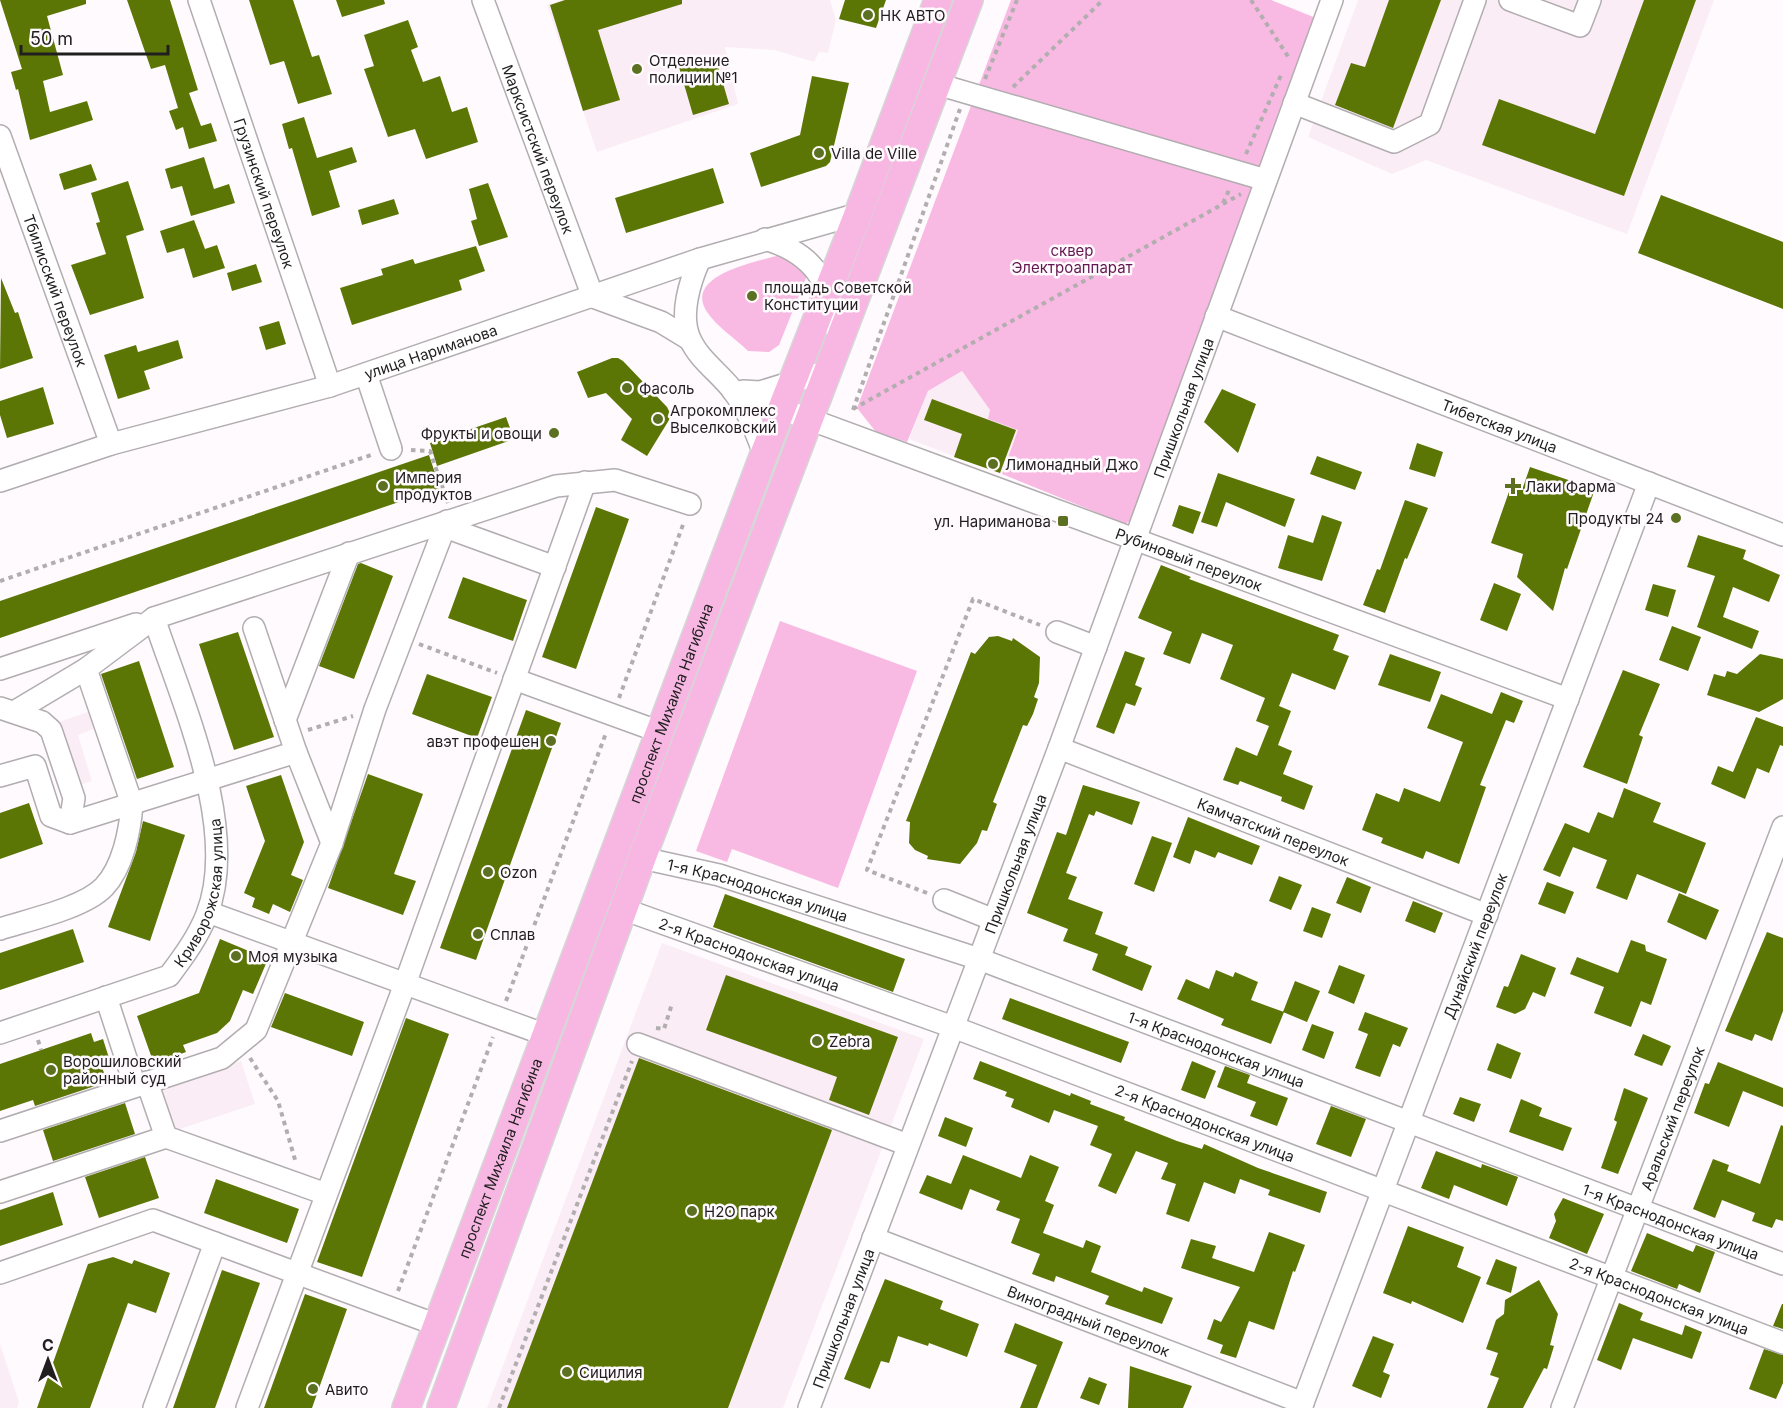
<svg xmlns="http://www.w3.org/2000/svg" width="1783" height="1408" font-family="Inter,sans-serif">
	<rect width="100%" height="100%" fill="#fffafd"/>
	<path fill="#fbedf6" d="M562,0H830L836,20L828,53L819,52L814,62L775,50L725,47L738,104L597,152L547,5Z
		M1358,0H1714L1627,234L1426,160L1392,174L1308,137Z
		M962,371L990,410L1018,430L1001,474L909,439L928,391Z
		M91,711L96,728L78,735L92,781L76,786L56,723Z
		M662,943L924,1039L783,1408H487Z
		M241,1061L255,1104L174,1131L159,1088Z
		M0,1344L19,1402L17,1408H0Z"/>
	<path fill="#f8bae2" d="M1011,0H1271L1321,20L1139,516L1125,524L1002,474L1018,430L988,419L990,410L962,371L928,391L907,442L876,432L857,408Z
		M784,254L806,274V278L779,345L769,352L748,351C736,339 717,327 707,312C682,274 761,261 784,254Z
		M780,621L917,671L838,888L732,849L727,862L696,851Z"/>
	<path fill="#5c7606" d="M0,0H86V4L47,16L63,75L43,81L50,112L87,101L93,120L30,140L18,89L16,90L11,72L22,69Z
		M127,0H170L198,90L189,93L201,126L211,123L217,141L189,149L183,127L176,130L169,111L178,108L165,65L151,69Z
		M249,0H293L312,57L319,55L332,94L298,104L284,61L270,65Z
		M336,0H384L385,4L342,17Z
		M565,0H682V4L598,30L620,100L583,111L550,5Z
		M845,0H886L876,28L839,19Z
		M1389,0H1441L1393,128L1335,105L1351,63L1365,67Z
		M1644,0H1696L1624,196L1482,145L1499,99L1595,134Z
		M408,20L418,47L411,50L423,82L440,76L452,112L467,107L478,142L426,159L415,129L388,137L364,69L374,66L364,35Z
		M715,56L729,104L693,115L679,67Z
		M812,76L849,83L830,162L826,166L761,187L750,153L800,135Z
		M304,117L317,158L352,147L357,162L329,171L340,207L312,216L292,148L289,149L282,124Z
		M204,157L214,189L229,184L235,203L191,216L182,186L171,189L165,169Z
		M91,164L97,180L64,190L59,174Z
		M713,168L724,203L626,233L615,198Z
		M128,181L144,230L126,236L144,298L90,315L71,265L106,254L96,223L100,222L91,193Z
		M488,183L508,237L479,246L471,221L477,219L469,189Z
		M1661,195L1783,242V309L1638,253Z
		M394,199L399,214L362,225L358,210Z
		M194,220L205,249L217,245L225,268L193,278L184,248L167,253L160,231Z
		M476,246L485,271L459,280L462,290L352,325L340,288L383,275L381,269L413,259L415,264Z
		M256,264L262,282L232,291L227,273Z
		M1,278L15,313L18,312L33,358L0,369Z
		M279,321L286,344L266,350L259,327Z
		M178,340L183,358L144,371L150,389L118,399L104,355L136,345L138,352Z
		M612,358H618L623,361L667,407L670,413L669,420L647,456L621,440L632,419L606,393L588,398L577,372Z
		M43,387L54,424L7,438L0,415V401Z
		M1222,389L1256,404L1238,453L1204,422Z
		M932,399L1016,430L1000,473L954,457L962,434L924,420Z
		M506,417L514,439L437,466L430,443Z
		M1417,443L1443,452L1435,477L1409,469Z
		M429,455L440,488L0,638V601Z
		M1317,456L1362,472L1355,490L1310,474Z
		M1530,467L1595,489L1567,569L1565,568L1553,611L1517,577L1523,554L1491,543L1511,486L1522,490Z
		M1218,473L1295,499L1285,527L1226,502L1217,527L1201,522Z
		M1405,500L1428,508L1407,559L1405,558L1385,613L1363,605L1377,569L1380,570Z
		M1179,505L1201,512L1193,534L1172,526Z
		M596,507L629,519L576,669L542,657Z
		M1322,515L1342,522L1322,581L1278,568L1288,535L1313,543Z
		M1698,535L1746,550L1743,559L1780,575L1769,602L1733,587L1723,617L1759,631L1752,649L1697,627L1715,576L1687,567Z
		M361,563L393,576L354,679L319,666L358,564Z
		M1161,565L1191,577L1189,579L1339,635L1333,650L1349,656L1335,690L1292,673L1279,706L1291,711L1278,745L1292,751L1283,774L1313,786L1304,810L1281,801L1282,797L1240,781L1238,785L1223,780L1236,747L1257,756L1269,726L1256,721L1265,698L1220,679L1233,645L1202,633L1190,664L1163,654L1172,632L1138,618Z
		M463,577L527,600L513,641L448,618Z
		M1494,583L1521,594L1507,631L1480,620Z
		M1653,584L1676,590L1668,617L1645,610Z
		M1672,626L1701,637L1688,671L1659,660Z
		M238,632L274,737L234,750L199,644Z
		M998,636L1012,641L1013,638L1040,657L1039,683L1034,697L1038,699L1033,714L1027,726L1023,725L993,802L997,804L987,831L982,830L977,843L960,864L927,859L928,856L915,850L909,843L910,822L906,821L971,652L975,654L989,637Z
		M1125,651L1145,658L1135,685L1142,688L1135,706L1126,703L1114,734L1096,727Z
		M1390,654L1441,672L1430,702L1378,685Z
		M1760,654L1783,659V699L1759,712L1707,695L1714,674L1725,677L1727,671L1737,674Z
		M139,661L174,767L137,779L101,674Z
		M1623,670L1660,684L1639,735L1643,737L1627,784L1583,767Z
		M427,674L492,697L477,738L412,714Z
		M1501,692L1523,701L1514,723L1506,720L1480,785L1486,787L1459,864L1426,851L1423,859L1381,843L1383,838L1362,830L1376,793L1399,802L1404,788L1440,802L1463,742L1427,728L1441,694L1492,714Z
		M526,710L561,723L476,960L440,948Z
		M1756,717L1783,727V746L1780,745L1769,773L1757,768L1745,799L1711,784L1718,766L1733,772Z
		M368,774L423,794L394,874L416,881L403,915L328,888Z
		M281,775L304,842L291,875L303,880L290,912L273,904L269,914L252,907L255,898L244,893L265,841L246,786Z
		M1083,785L1140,802L1132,825L1096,811L1094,816L1089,814L1066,873L1077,877L1068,899L1103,912L1095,934L1128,947L1125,955L1152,966L1142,991L1092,970L1098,954L1063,941L1068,929L1027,913L1057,832L1066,835Z
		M1624,788L1661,803L1653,822L1706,843L1686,894L1637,874L1627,900L1596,888L1607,860L1573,847L1560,877L1543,870L1565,823L1589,833L1598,812L1613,818Z
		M29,803L43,844L0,859V813Z
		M1188,817L1260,846L1252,865L1218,852L1215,858L1195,850L1190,864L1173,857Z
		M143,821L185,835L150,941L108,927L136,852Z
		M1152,836L1172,843L1154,892L1134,884Z
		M1279,876L1302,885L1291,910L1269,901Z
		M1347,877L1371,887L1361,913L1336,903Z
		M1547,882L1574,892L1565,914L1538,904Z
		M1679,893L1719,910L1706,940L1667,922Z
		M725,894L905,959L893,992L713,927Z
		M1413,901L1443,913L1435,933L1405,921Z
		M1312,907L1331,914L1322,938L1303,931Z
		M73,929L84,962L0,990V953Z
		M1767,932L1783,938V1011L1772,1041L1755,1034L1752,1041L1725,1031Z
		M220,939L268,959L253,994L243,990L230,1021L217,1033L183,1045L186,1052L154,1064L137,1016L199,993Z
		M1631,940L1645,945L1646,951L1667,959L1651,1005L1641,1001L1631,1027L1594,1013L1604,987L1570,974L1577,957L1618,973Z
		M1521,954L1556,968L1545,997L1533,992L1525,1009L1515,1014L1496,1007L1504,986L1508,987Z
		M1339,965L1365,975L1354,1004L1328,993Z
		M1216,970L1233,977L1235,972L1258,982L1251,1000L1284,1012L1271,1044L1221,1025L1224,1019L1177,999L1186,979L1209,989Z
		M726,975L898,1037L869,1115L829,1100L837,1077L706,1030Z
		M1295,981L1320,991L1307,1022L1283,1012Z
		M285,993L364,1022L352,1056L271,1027Z
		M1010,998L1129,1042L1121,1063L1002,1019Z
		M1365,1012L1408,1028L1400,1047L1393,1044L1380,1077L1355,1068L1368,1034L1358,1030Z
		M406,1018L449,1034L362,1277L317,1262Z
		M1312,1024L1334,1032L1324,1059L1302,1050Z
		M91,1033L94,1042L103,1039L110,1061L101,1064L107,1082L35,1106L33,1100L0,1111V1064Z
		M1643,1034L1671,1046L1662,1066L1634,1055Z
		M1497,1043L1521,1053L1511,1079L1487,1070Z
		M639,1058L832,1130L728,1408H507Z
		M980,1061L1070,1096L1071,1093L1091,1101L1090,1104L1125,1117L1124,1120L1177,1141L1202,1149L1204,1144L1258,1168L1327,1192L1320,1213L1268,1195L1270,1190L1240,1179L1235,1194L1204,1182L1189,1222L1166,1214L1176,1184L1161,1179L1168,1163L1136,1151L1116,1194L1098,1186L1112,1154L1090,1145L1098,1126L1054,1110L1049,1123L1011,1107L1014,1099L1005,1096L1007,1092L973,1079Z
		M1192,1061L1216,1071L1205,1099L1181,1090Z
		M1718,1062L1783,1088V1107L1743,1091L1729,1127L1694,1113L1705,1083L1709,1084Z
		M1225,1066L1250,1075L1247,1083L1288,1098L1277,1126L1250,1116L1256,1102L1217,1087Z
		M1624,1088L1648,1098L1618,1174L1601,1168L1617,1122L1614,1120Z
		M1460,1097L1481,1104L1474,1122L1453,1114Z
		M1521,1099L1542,1108L1539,1116L1572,1128L1563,1151L1509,1132Z
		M125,1103L135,1134L53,1161L43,1130Z
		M1331,1106L1366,1119L1351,1157L1316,1144Z
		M945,1117L973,1128L966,1147L938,1136Z
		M1781,1125L1783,1126V1221L1776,1219L1772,1228L1752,1221L1755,1213L1722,1200L1715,1218L1693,1209L1713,1159L1729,1165L1727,1171L1760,1184Z
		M1436,1151L1481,1168L1482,1164L1518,1177L1507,1206L1454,1185L1449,1199L1421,1188Z
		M963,1155L1021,1178L1030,1155L1059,1167L1045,1201L1054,1205L1043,1233L1083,1248L1086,1240L1101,1246L1091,1272L1142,1292L1144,1287L1173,1298L1162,1324L1105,1304L1109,1296L1056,1276L1054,1282L1032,1274L1040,1254L1011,1243L1020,1219L996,1210L1000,1201L970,1189L962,1210L919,1193L927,1175L951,1184Z
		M145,1157L159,1198L99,1218L85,1177Z
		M216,1179L299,1209L287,1243L204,1213Z
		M53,1192L63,1225L0,1246V1210Z
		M1563,1198L1604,1214L1587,1254L1549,1238L1556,1221L1554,1214Z
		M1408,1226L1464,1247L1457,1267L1481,1277L1463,1323L1412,1301L1411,1304L1383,1293Z
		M1269,1232L1305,1245L1295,1272L1293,1271L1274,1330L1249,1321L1236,1358L1220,1353L1223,1345L1207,1339L1214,1319L1221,1322L1240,1287L1181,1268L1191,1239L1216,1246L1212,1258L1254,1272Z
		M1647,1233L1693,1252L1696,1245L1715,1252L1700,1293L1679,1284L1677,1289L1631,1271Z
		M113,1257L132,1264L134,1260L170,1273L156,1313L128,1303L90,1408H37L88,1264Z
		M1496,1259L1517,1267L1511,1293L1486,1284Z
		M222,1270L260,1283L215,1408H173Z
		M885,1279L943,1301L940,1309L979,1324L967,1357L929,1343L928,1346L898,1336L889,1363L881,1361L870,1389L844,1379Z
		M1539,1280L1558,1314L1550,1345L1554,1346L1547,1369L1544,1368L1523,1408H1487L1499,1378L1490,1375L1498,1353L1486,1349L1496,1320L1504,1314L1505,1300Z
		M305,1294L347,1309L312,1408H264Z
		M1619,1303L1643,1313L1640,1320L1682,1335L1685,1325L1702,1332L1692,1359L1633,1338L1621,1370L1597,1360Z
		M1782,1304H1783V1329L1773,1326Z
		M1015,1323L1063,1342L1037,1408H1020L1037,1365L1004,1352Z
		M1373,1336L1394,1344L1383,1372L1390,1375L1381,1398L1352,1386Z
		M1764,1349L1783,1355V1383L1776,1399L1749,1389Z
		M1130,1366L1192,1386L1183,1408H1128Z
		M1089,1377L1107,1384L1099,1405L1080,1398Z"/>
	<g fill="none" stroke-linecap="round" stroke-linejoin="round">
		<g stroke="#b2adb0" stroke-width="24">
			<g id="minor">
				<path id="s1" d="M199,0L330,386"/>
				<path id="s2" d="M483,0L593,297"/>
				<path d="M1510,0L1580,26L1590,0"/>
				<path d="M937,84L1266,180"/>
				<path d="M1294,103L1394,142L1430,124L1475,0"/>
				<path id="s3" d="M0,136L111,444"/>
				<path d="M765,239C822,256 831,289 839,344"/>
				<path d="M700,259C690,281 679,315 690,339C699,360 721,374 734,392C748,411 756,432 764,454"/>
				<path d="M593,297L661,322L689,339"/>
				<path id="s4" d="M1216,316L1783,535"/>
				<path d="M366,374L391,449"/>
				<path id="s5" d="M733,391L1568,699"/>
				<path d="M743,391L760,392L828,371"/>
				<path id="s6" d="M0,481L111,444L330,386L700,259L858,214"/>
				<path d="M445,527L555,567"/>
				<path d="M1057,632L1096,647"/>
				<path d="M0,669L136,624"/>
				<path d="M514,679L660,732"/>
				<path d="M0,708L42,722L51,730L74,798L70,823"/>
				<path d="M14,712L86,669L154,618L556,486L615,480L690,504"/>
				<path d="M285,720L349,553"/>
				<path id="s7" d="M1059,748L1487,915"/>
				<path d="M296,752L332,843"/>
				<path d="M0,776L35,766L51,816L70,823L296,752L254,628"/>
				<path id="s8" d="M642,858L719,875L979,959L1783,1264"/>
				<path d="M944,900L994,920"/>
				<path id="s9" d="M623,909L953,1027L1783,1343"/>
				<path d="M208,912L546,1035"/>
				<path d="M0,929C28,920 84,908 104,887C123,867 130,831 132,804L86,669"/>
				<path d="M106,997L135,1086"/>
				<path id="s10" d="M0,1033L169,976C184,956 198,937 207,914C240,828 181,700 154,618"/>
				<path d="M638,1044L908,1145"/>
				<path d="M147,1082L166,1137L326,1194"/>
				<path d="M0,1131L222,1058L256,1030L332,843L375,709L447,521"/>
				<path d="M0,1192L166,1137"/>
				<path id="s11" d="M873,1238L1303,1403"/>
				<path d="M0,1273L153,1220L215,1243"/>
				<path d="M154,1408L215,1243L437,1325"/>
				<path d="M247,1408L405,984L585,482"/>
				<path id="s12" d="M809,1408L1059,748L1332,0"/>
				<path id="s13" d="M1301,1408L1649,483"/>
				<path id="s14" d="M1562,1408L1783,827"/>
			</g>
		</g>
		<g stroke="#d7d6d7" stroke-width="30">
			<g id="major">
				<path id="s15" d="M406,1408L764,454L858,214L938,0"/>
				<path d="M441,1408L642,858L969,0"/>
			</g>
		</g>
		<path stroke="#b2aeb0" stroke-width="4" stroke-dasharray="4.5 4.5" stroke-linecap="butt" d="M1251,0L1289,58
			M985,79L1017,0
			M1013,87L1103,0
			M1246,154L1282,73
			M1223,203L1230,188
			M853,409L1241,194
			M853,410L960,109
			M411,450L430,451L448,503
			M0,581L374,454
			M419,644L497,673
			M619,698L684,522
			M308,730L353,716
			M927,893L867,870L973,599L1040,625
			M506,1001L606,733
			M656,1028L664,1029L672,1004
			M38,1040L41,1050
			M250,1058L278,1101L296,1163
			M398,1291L493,1037
			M499,1408L632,1061"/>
		<use href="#minor" stroke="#fff" stroke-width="21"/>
		<use href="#major" stroke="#f7b7e2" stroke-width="27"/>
	</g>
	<g fill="#5b7021" stroke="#fffafd" stroke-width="2">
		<circle cx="868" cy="15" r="6"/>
		<circle cx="637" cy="69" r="6"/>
		<circle cx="819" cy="153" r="6"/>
		<circle cx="752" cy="296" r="6"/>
		<circle cx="627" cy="388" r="6"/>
		<circle cx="658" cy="419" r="6"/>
		<circle cx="554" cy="433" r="6"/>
		<circle cx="993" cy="464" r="6"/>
		<circle cx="383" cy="486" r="6"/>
		<path d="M1510 477h6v6h6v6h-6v6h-6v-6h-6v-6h6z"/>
		<circle cx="1676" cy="518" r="6"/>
		<rect x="1057" y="515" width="12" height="12" rx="3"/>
		<circle cx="551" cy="741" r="6"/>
		<circle cx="488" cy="872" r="6"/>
		<circle cx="478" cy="934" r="6"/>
		<circle cx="236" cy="956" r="6"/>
		<circle cx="817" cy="1041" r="6"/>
		<circle cx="51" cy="1070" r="6"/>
		<circle cx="692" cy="1211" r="6"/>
		<circle cx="567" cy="1372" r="6"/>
		<circle cx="313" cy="1389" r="6"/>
	</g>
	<g text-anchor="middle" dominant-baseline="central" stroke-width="5" stroke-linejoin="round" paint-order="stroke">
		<g font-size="15" fill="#201e1f" stroke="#fffafd" text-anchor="start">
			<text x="880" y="15">НК АВТО</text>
			<text x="649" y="60">Отделение<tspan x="649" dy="17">полиции №1</tspan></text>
			<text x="831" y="153">Villa de Ville</text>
			<text x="764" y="287">площадь Советской<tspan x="764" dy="17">Конституции</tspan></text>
			<text x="639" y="388">Фасоль</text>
			<text x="670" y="410">Агрокомплекс<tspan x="670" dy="17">Выселковский</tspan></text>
			<text x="542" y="433" text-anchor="end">Фрукты и овощи</text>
			<text x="1005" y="464">Лимонадный Джо</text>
			<text x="395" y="477">Империя<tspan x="395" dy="17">продуктов</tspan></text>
			<text x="1525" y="486">Лаки Фарма</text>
			<text x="1664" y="518" text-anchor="end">Продукты 24</text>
			<text x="1051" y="521" text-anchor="end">ул. Нариманова</text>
			<text x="539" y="741" text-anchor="end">авэт профешен</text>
			<text x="500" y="872">Ozon</text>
			<text x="490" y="934">Сплав</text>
			<text x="248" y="956">Моя музыка</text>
			<text x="829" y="1041">Zebra</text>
			<text x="63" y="1061">Ворошиловский<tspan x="63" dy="17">районный суд</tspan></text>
			<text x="704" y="1211">H2O парк</text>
			<text x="579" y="1372">Сицилия</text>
			<text x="325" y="1389">Авито</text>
		</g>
		<g font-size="15" fill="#201e1f" stroke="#fffafd">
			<text stroke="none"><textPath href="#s2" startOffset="159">Марксистский переулок</textPath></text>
			<text stroke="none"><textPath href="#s1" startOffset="204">Грузинский переулок</textPath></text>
			<text stroke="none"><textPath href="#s3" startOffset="164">Тбилисский переулок</textPath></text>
			<text stroke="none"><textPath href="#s6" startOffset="450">улица Нариманова</textPath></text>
			<text stroke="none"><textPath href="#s12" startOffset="1068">Пришкольная улица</textPath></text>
			<text stroke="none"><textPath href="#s4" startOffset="304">Тибетская улица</textPath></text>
			<text stroke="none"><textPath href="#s5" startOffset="486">Рубиновый переулок</textPath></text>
			<text stroke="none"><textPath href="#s15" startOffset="753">проспект Михаила Нагибина</textPath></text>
			<text stroke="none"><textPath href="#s7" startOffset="230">Камчатский переулок</textPath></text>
			<text stroke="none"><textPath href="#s12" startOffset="582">Пришкольная улица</textPath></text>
			<text stroke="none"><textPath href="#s8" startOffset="120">1-я Краснодонская улица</textPath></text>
			<text stroke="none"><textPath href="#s10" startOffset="270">Криворожская улица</textPath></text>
			<text stroke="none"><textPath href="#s13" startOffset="494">Дунайский переулок</textPath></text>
			<text stroke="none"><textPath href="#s9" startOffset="134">2-я Краснодонская улица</textPath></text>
			<text stroke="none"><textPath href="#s8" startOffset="606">1-я Краснодонская улица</textPath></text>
			<text stroke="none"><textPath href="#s14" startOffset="310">Аральский переулок</textPath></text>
			<text stroke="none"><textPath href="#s9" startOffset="620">2-я Краснодонская улица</textPath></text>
			<text stroke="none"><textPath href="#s15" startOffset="267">проспект Михаила Нагибина</textPath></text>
			<text stroke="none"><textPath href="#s8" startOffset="1092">1-я Краснодонская улица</textPath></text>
			<text stroke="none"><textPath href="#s9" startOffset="1106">2-я Краснодонская улица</textPath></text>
			<text stroke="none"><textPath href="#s12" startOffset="96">Пришкольная улица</textPath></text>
			<text stroke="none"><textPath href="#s11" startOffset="231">Виноградный переулок</textPath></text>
		</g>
		<g font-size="15" fill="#631750" stroke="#fffafd">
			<text x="1072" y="250">cквер<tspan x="1072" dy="17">Электроаппарат</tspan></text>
		</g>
	</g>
	<g transform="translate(48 1360)" stroke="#fffafd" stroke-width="4.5" paint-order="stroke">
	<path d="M0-4.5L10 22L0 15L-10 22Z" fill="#201e1f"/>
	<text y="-9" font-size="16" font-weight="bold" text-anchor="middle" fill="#201e1f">С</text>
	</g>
	<path d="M21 45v9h147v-9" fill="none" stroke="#201e1f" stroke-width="3"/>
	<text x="30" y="45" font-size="18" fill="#201e1f" stroke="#fffafd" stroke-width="4.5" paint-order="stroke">50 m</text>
</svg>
